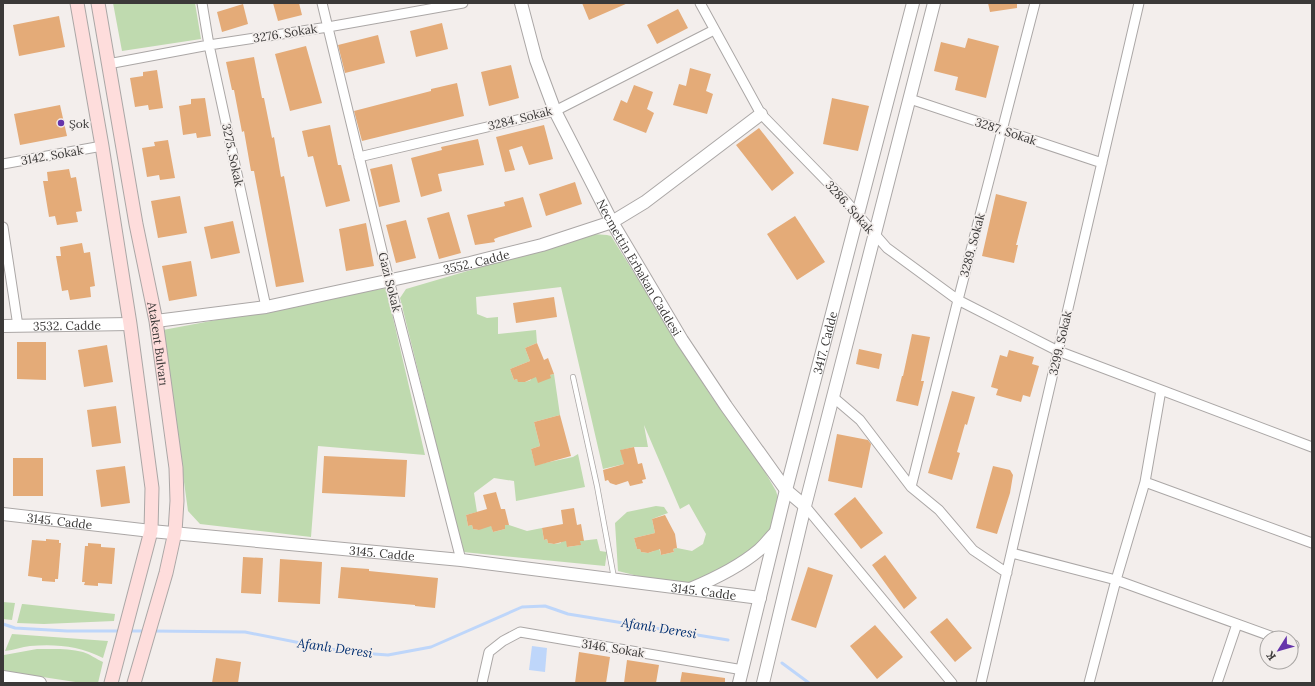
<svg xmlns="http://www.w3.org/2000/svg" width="1315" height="686" font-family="Lora,serif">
	<rect width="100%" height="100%" fill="#f3eeec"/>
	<path fill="#bfdaaf" d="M113,3H195L201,39L122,51Z
		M593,234L607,235L611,236L711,396L761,465L776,491L780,504L773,531L757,548L695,584L642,577L618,571L615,523L627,512L656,506L664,507L668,513L652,519L655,533L634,538L637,549H640L641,552L648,553L654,551L658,544L661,555L674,552L673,549L677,548L692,551L703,544L706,534L689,504L680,509L644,425L648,447H634L621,450L624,464L603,469L561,287L476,297L477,314L487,318L498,317V334L536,330L537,343L525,348L530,361L510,369L514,380L517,379L519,382H525L531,380L529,374L550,375L554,374L560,415L534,422L540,446L531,449L535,465L573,457L578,454L585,487L516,501L514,481L494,478L474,493L477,512L466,515L468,526L472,525L473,529L479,530L490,521L493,532L505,529V525H509L527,531L542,528L544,540L547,539L548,543L554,544L561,543L560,537L565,536L568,547L580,545V541L597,539L600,551L607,552L605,566L463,552L400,298L406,289Z
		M386,288L425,455L318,446L311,537L200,524L188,511L163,330Z
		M3,602L15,603L12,620L3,619Z
		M22,604H23L115,614L114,621L44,624L17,623Z
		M12,634L108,641L103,658C79,646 57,644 30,646C22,647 14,650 5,651Z
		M37,649C52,649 68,648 83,652C90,654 96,659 103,662L98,683H82L3,671L4,655Z"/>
	<path fill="#bed6fa" d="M532,646L547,648L545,672L529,670Z"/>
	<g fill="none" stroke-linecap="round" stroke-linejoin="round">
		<path stroke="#bed6fa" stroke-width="3" d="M3,624L15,628L67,631H121
			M128,631H145
			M152,631L245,632L346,652L388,655L431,647L522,607L545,606L568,614L728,640
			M782,663L809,683"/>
	</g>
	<path fill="#e4ab78" d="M273,3H299L302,15L278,21Z
		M582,3H628L589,20Z
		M988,3H1017V8L990,12Z
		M243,4L248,24L222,32L217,12Z
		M678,9L688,28L657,44L647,25Z
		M59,16L65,47L19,56L13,25Z
		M442,23L448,49L416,57L410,31Z
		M378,35L385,63L345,73L338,45Z
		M968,38L999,46L986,98L955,90L958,77L934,71L941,42L965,48Z
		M306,46L322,103L290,111L275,54Z
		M254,57L262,98H264L272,138L274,137L281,177L284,176L304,282L276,287L254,171H251L244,131L242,132L234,90H232L226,62Z
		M511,65L519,98L489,106L481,72Z
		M690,68L711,74L706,91L713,94L707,114L673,105L679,84L686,86Z
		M157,70L163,108L149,110L148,105L135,107L130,78L143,76V72Z
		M457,83L464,116L362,141L354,111L431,91V89Z
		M634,85L653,92L647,109L654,113L646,133L613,120L621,100L627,103Z
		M205,98L211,136L197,138L196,133L183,135L179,106L191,104V99Z
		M832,98L869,106L858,151L823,144Z
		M60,105L67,136L20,145L14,114Z
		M330,125L338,165H341L350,201L326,207L313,156L308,157L302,131Z
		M544,125L553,159L529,165L522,146L509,150L515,170L505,172L496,137Z
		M759,128L794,173L772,191L736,145Z
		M478,139L484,165L438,174L442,191L421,197L411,158L442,150L441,147Z
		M168,140L175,178L160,180L159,175L147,177L142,148L155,146L154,142Z
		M392,164L400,202L379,207L370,169Z
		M69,169L71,178L76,177L82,211L76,212L78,222L57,225L55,216L49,217L43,181H48L47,172Z
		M575,182L582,204L546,216L539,194Z
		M996,194L1027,202L1016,245H1018L1014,263L982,256Z
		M180,196L187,233L158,238L151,201Z
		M523,197L532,227L499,237L494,239L495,242L475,245L467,215L505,206L504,202Z
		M449,212L461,253L439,259L427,218Z
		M795,216L825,262L797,280L767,234Z
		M406,220L416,258L396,263L386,225Z
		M233,221L240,253L211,259L204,227Z
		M366,223L374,266L346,271L339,229Z
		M82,243L84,253L90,252L95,286L90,287L91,297L70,300L68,290L62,291L56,256H61L60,247Z
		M191,261L197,296L169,301L162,266Z
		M554,297L557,317L516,323L513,303Z
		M912,334L930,337L921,381H924L918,406L896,401L902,376H903Z
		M17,342H46V380L17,379Z
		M537,343L544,360L548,358L554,374L550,375L551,378L538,383L536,377L525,382H518L517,379L514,380L510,369L530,361L525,348Z
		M107,345L113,382L84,387L78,350Z
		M859,349L882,354L879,369L856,364Z
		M1009,350L1034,357L1032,364L1039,366L1030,397L1023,395L1021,402L996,395L998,389L991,387L1000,355L1007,357Z
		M952,391L975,397L967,425L965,424L957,452L960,453L952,480L928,473Z
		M116,406L121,443L92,447L87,410Z
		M560,415L571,456L535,466L531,449L540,446L534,422Z
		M837,434L868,440L871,444L862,488L828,481Z
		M634,447L638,464L642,463L646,479L642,480L643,483L630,486L628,481L616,485L610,483L608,480L605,481L603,470L624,464L620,450Z
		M324,456L407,460L405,497L322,493Z
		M13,458H43V496H13Z
		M125,466L130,503L101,507L96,470Z
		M993,466L1010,470L1013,475L1010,493L997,534L976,528Z
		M496,492L501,509H505L509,525H505V529L493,532L491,526L479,530L473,529L472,525L468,526L466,515L487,509L483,495Z
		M855,497L883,533L861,549L834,514Z
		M574,508L577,525L581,524L584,541H580L581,545L567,547L566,541L554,544L548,543L547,539L544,540L542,528L563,524L561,510Z
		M665,515L675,534L677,548L673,549L674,552L661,555L660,549L648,553L641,552L640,549H637L634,538L655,533L652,519Z
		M46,539L59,540V543H61L58,579H55V582L42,581V578L28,576L32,540L46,541Z
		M88,543L101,544V547L115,548L112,584L98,583V586L84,585L85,582H82L85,546H88Z
		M885,555L917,598L904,609L872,565Z
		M243,557L263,558L261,594L241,593Z
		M280,559L322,562L320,604L278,602Z
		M341,567L369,569V571L438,578L435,608L415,606V605L338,598Z
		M808,567L833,575L816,628L791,620Z
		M947,618L972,648L955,662L930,632Z
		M875,625L903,657L877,679L850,646Z
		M579,652L610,657L606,683H575Z
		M216,658L241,662L238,683H212Z
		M627,660L659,665L656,683H624Z
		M682,672L725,678V683H680Z"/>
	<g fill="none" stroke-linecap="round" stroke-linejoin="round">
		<g stroke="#aba7a6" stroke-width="6">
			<path id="service" d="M573,377L597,486L614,578"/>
		</g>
		<g stroke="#aba7a6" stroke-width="11">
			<path id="minor" d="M202,3L209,45L266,307
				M322,3L389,280L461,560
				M700,3L761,114L845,200L887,248L958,300L1058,351L1312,447
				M108,64L209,45L328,27L463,3
				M910,99L1102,163
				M359,157L555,111L714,30
				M3,164L102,146
				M3,227L18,326
				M833,397L860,420L911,487L939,510L973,550L1007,573
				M1145,482L1312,543
				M911,487L958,300L1035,3
				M805,506L952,683
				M1012,553L1116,580L1276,638
				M1291,644L1294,645
				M482,683L489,652L503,641L520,632L743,670
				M981,683L1139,3
				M1089,683L1116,580L1145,482L1161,390
				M1217,683L1237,624"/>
		</g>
		<g stroke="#aba7a6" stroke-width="14">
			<g id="tertiary">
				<path id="s1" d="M521,3L536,60L555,111L612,222L682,340L726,406L786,490L805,506"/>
				<path id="s2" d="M156,321L266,307L470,263L542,245L612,222L645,202L761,114"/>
				<path id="s3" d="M3,326L130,324"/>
				<path id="s4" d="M3,514L151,531L461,560L760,598"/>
				<path d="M690,589C714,579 739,567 759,550C765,545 769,539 774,534"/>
				<path d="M3,677L40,683"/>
				<path id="s5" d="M739,683L786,490L913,3"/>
				<path d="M763,683L805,506L934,3"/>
			</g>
		</g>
		<g stroke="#aba7a6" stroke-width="15">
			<g id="secondary">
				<path d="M77,3L102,146L130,324L152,488L151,531L111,683"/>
				<path id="s6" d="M98,3L136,224L156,321L176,468L177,501L175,532L166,573L134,683"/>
			</g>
		</g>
		<use href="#service" stroke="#fff" stroke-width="4.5"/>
		<use href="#minor" stroke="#fff" stroke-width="9"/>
		<use href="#tertiary" stroke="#fff" stroke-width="12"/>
		<use href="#secondary" stroke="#fedddc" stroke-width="13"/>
	</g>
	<circle fill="#6534ab" stroke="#f3eeec" stroke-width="1.5" cx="61" cy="123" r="4"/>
	<g text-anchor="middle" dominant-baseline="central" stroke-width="3.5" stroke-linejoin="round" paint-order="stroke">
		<g font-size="12" fill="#3b3938" stroke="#f3eeec">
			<text transform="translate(285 33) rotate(-9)">3276. Sokak</text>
			<text transform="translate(520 118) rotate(-14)">3284. Sokak</text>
			<text transform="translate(1006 131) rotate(18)">3287. Sokak</text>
			<text transform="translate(52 155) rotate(-10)">3142. Sokak</text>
			<text transform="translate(233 155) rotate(78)">3275. Sokak</text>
			<text transform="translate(850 207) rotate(48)">3286. Sokak</text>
			<text transform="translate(972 245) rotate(-75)">3289. Sokak</text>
			<text stroke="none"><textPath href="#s2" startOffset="326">3552. Cadde</textPath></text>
			<text stroke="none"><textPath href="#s1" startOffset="291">Necmettin Erbakan Caddesi</textPath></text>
			<text transform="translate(390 282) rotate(76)">Gazi Sokak</text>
			<text stroke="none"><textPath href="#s3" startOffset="64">3532. Cadde</textPath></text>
			<text stroke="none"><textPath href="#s5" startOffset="351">3417. Cadde</textPath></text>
			<text transform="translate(1060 343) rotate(-77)">3299. Sokak</text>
			<text stroke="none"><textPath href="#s6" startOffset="346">Atakent Bulvarı</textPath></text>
			<text stroke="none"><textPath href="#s4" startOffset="57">3145. Cadde</textPath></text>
			<text stroke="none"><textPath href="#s4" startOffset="381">3145. Cadde</textPath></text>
			<text stroke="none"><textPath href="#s4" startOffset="705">3145. Cadde</textPath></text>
			<text transform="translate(613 648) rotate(9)">3146. Sokak</text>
		</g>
		<g font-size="12" fill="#3b3938" stroke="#f3eeec" text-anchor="start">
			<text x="69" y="123">Şok</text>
		</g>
		<g font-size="13" font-style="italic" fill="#002e70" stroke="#f3eeec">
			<text transform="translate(659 628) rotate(9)">Afanlı Deresi</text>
			<text transform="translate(335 648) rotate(8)">Afanlı Deresi</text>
		</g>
	</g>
	<rect width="1315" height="686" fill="none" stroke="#3b3938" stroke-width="8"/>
	<g transform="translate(1279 650) rotate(233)"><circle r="19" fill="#f3eeec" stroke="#a9a6a4"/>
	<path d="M0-3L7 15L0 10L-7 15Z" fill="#6534ab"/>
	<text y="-6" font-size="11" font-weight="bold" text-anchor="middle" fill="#3b3938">K</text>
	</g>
</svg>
